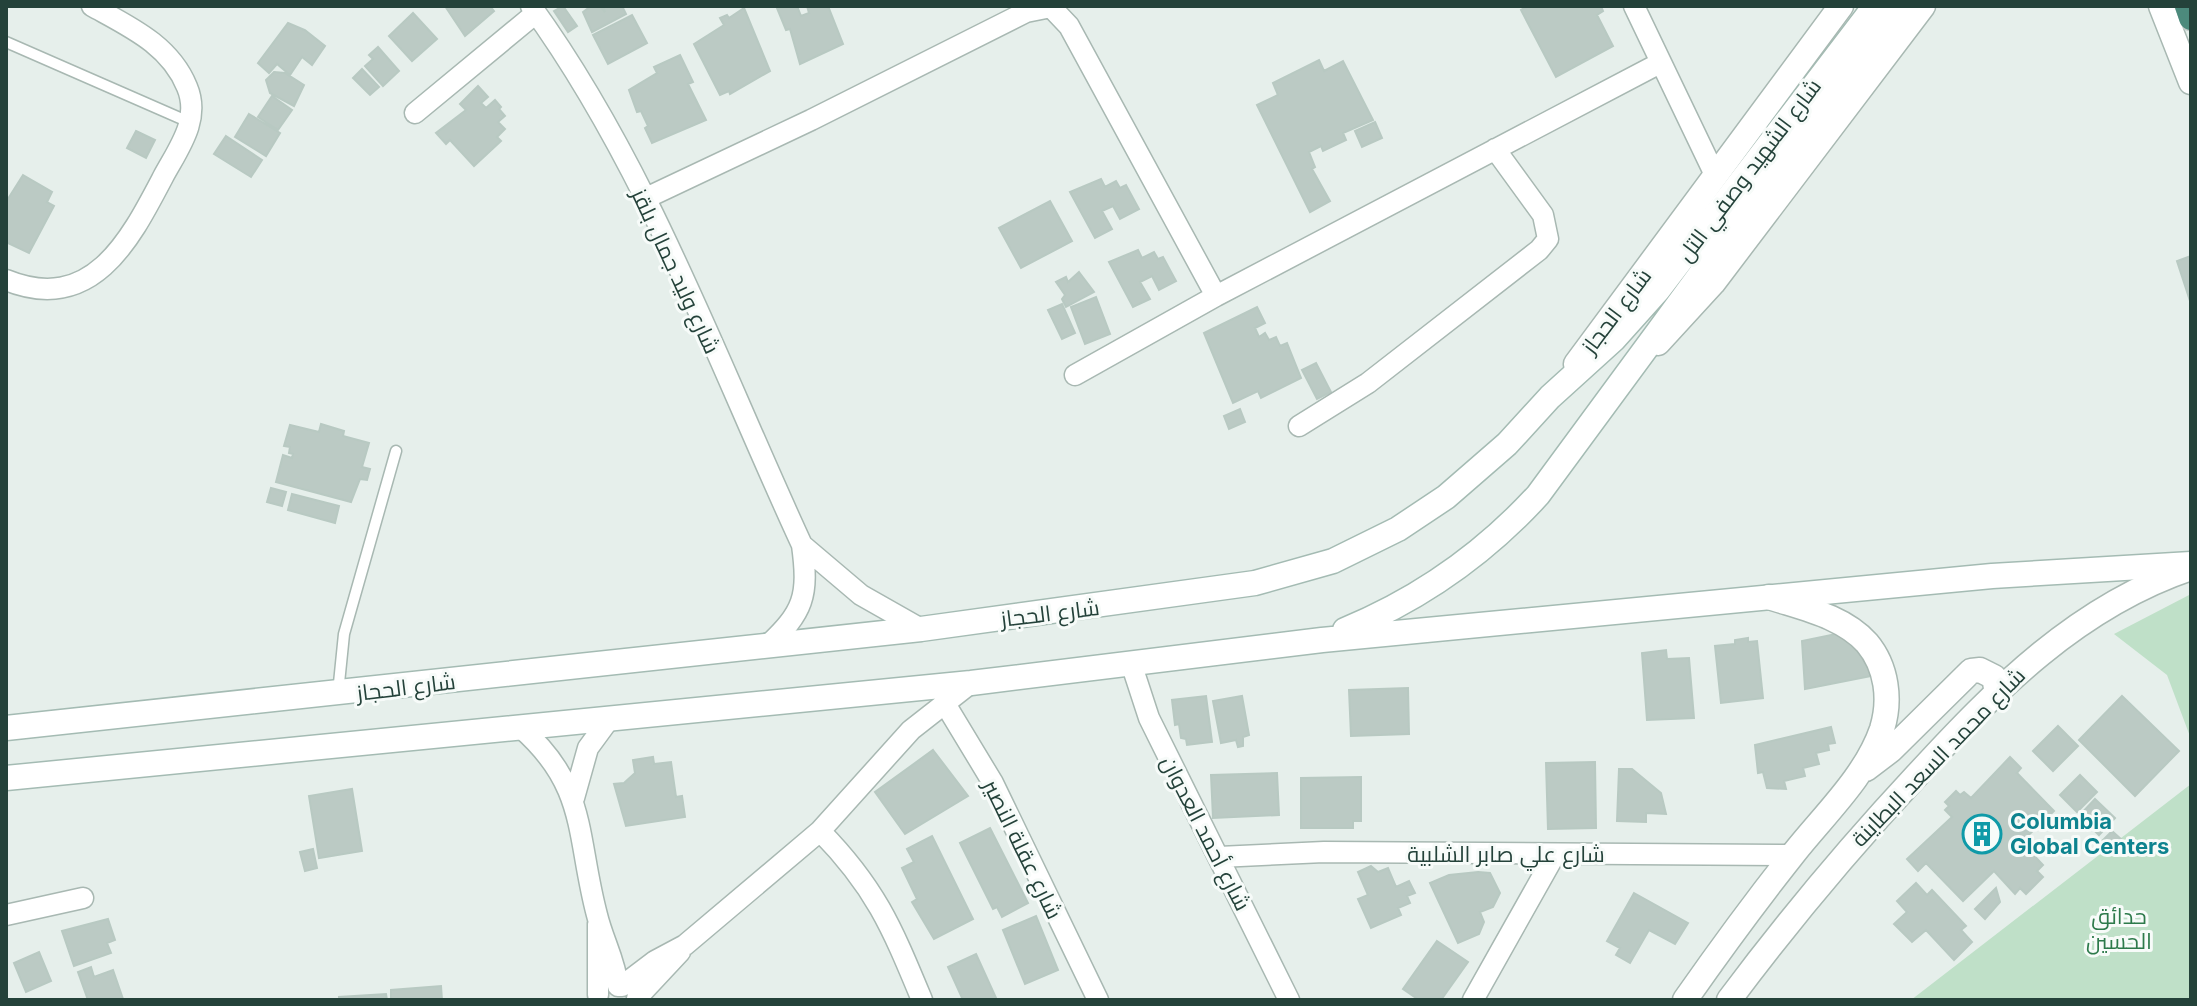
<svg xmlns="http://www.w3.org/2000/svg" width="2197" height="1006" font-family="Inter,Cairo,sans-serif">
	<rect width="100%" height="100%" fill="#e6efeb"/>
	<path fill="#bfe0c8" d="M2191,594V739L2167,675L2114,634Z
		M2191,784V1000H1911Z"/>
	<path fill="#bbcac4" stroke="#b8c9c2" stroke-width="2" d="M445,6H490L494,11L465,36Z
		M563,6L577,26L568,32L554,11Z
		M591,6H600L605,12L603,6H622L626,14L592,32L583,12Z
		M797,6L801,16L809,13L807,6H828L843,44L800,64L790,29L786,30L777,8Z
		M1528,6H1601L1603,11L1597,15L1613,46L1556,77L1521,10Z
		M744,8L770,71L730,94L729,91L720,95L694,44L724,25L720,18L727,15L729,18Z
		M413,13L437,39L412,61L389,36Z
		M632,15L647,43L608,64L593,35Z
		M288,23L305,30L325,46L312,65L302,57L290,75L277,64L269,73L258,63Z
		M378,47L399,71L383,86L365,66L373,59L369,55Z
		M680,55L693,82L688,84L706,120L652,143L645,128L648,126L641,111L637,112L629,90L657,73L654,67Z
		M1319,60L1324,71L1343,61L1373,120L1343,133L1346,140L1323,151L1321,146L1309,152L1315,167L1312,169L1330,201L1310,212L1257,105L1278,95L1273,83Z
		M362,69L379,87L370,95L353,78Z
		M274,72L285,73L304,85L294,106L270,93L266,80Z
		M478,86L488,97L481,103L486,108L495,100L501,107L499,109L505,116L498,122L505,129L497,137L501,141L474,166L450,140L446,144L436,133L466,110L460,104Z
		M272,96L292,110L278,130L258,117Z
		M249,114L280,133L266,156L235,137Z
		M1375,122L1382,138L1362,147L1355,131Z
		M136,131L155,140L146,158L127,148Z
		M226,136L262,160L251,177L214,154Z
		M23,175L52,192L47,202L54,206L29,253L6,242V202Z
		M1101,179L1105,187L1116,181L1120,188L1126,185L1139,209L1120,219L1113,206L1102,211L1112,229L1095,238L1070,192Z
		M1050,201L1072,241L1021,268L999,228Z
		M1138,250L1142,258L1154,252L1158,259L1163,257L1176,281L1159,290L1152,276L1140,282L1150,299L1133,307L1109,262Z
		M2191,256V304L2177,261Z
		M1079,272L1094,292L1066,307L1062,299L1065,295L1056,282L1066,277L1068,282Z
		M1096,297L1110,334L1085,344L1071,307Z
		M1062,304L1075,333L1062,339L1048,310Z
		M1257,307L1265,323L1255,328L1259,337L1265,333L1269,340L1276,337L1280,346L1287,343L1301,378L1261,398L1258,391L1233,403L1204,333Z
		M1316,363L1331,392L1317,399L1302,370Z
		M1240,409L1245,422L1229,429L1224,416Z
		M321,424L344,431L343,436L369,443L362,467L370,469L367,480L360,479L351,502L276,482L283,455L292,458L293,454L289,453L290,447L284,446L290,425L319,432Z
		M271,488L286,492L282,506L267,502Z
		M292,494L339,506L335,523L288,510Z
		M1836,634L1848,638L1862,653L1871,676L1805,689L1802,641Z
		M1748,638V642L1757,641L1763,698L1721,703L1715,646L1735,644V640Z
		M1666,650L1667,659L1689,658L1694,718L1647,720L1642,653Z
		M1408,688L1409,734L1351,736L1349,690Z
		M1206,696L1212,742L1187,745L1186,739L1181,738L1179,724L1175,725L1172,700Z
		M1242,696L1249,735L1243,737V746L1238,747L1236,740L1221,743L1213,701Z
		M2122,696L2179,751L2135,796L2079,740Z
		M2058,726L2078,746L2053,771L2033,751Z
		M1831,727L1835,743L1828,744L1829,750L1816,753L1819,764L1803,768L1805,776L1784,781L1786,789L1767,788L1763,772L1758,773L1755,745Z
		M933,750L968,796L905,834L875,792Z
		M653,757L654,764L671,762L676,797L682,796L685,817L626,826L614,784L624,783L635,773L633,760Z
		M2010,757L2021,768L2017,773L2054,811L2021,842L2043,865L2037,871L2043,877L2026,894L2020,888L2015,894L1994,871L1963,901L1926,863L1918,871L1907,859L1952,817L1945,810L1949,806L1945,802L1956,791L1960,795L1964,792L1971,798Z
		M1595,762L1596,828L1548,829L1546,763Z
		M1619,769H1632L1661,793L1666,814L1646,813V822L1617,821Z
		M1277,773L1279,815L1213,818L1211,775Z
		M2080,775L2097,792L2077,812L2060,795Z
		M1361,777V821H1353V828H1301V778Z
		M352,789L362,851L319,858L309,796Z
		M2095,799L2115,818L2099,835L2079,816Z
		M990,828L1028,903L1002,917L997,907L993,909L960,843Z
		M2112,831L2121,839L2111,850L2102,841Z
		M932,836L973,919L934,939L912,902L917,899L902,868L914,862L907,849Z
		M313,849L317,868L305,871L300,852Z
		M1371,866L1378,872L1388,868L1396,887L1409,881L1415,893L1407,896L1410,903L1398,908L1401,915L1371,928L1358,899L1368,895L1358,872Z
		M1478,872L1490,873L1500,893L1493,907L1480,912L1484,922L1479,934L1458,943L1430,883L1449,875Z
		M1916,883L1927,895L1932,890L1966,926L1961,930L1972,942L1954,960L1926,930L1912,942L1894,924L1907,912L1897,901Z
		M1996,888L2000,902L1985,919L1975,909Z
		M1634,893L1688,923L1675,944L1649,930L1630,963L1616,955L1620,948L1607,941Z
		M1036,916L1058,970L1025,984L1003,930Z
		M108,919L115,940L107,943L111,953L74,966L62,931Z
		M1437,941L1468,962L1441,1000H1419L1403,989Z
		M39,952L51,981L26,992L14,963Z
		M976,954L996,998L993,1000H963L948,967Z
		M91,967L94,977L113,970L123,999L88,1000L78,972Z
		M441,986L442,1000H391V990Z
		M386,994L387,1000H339V997Z"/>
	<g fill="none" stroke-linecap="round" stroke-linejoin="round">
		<g stroke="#a8b8b2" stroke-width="13">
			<path id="service" d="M6,42L189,122
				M338,693L344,634L396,451"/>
		</g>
		<g stroke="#a8b8b2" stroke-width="23">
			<path id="minor" d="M531,6C648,167 719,366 802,545C809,596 804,612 766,647
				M1634,6L1715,175
				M415,113L536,13
				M644,199L811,120L1026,12L1051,7L1069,26L1216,296
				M6,280C92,315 130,240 163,177C178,149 201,120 187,87C170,45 130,27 92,6
				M1075,375L1216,296L1660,63
				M1299,426L1368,383L1539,250L1548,239L1543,215L1495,149
				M802,545L861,595L921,629
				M1131,663L1149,718L1289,1000
				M944,702L993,783L1098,1000
				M520,727C588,786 576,836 597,915C603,940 615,960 618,986
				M574,798L588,748L610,718
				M820,831C876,888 892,928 922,1000
				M1219,857L1324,852L1793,855
				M6,915L83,898
				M598,924V995
				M622,986L655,961L685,945L820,831L911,730L971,683
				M637,998L680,952
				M1473,1000L1554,856"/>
		</g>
		<g stroke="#a8b8b2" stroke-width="27">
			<path id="tertiary" d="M2161,6L2191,82
				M1658,343L1713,283L1923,6
				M1576,364L1841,6
				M1866,769L1891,750L1971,671L1980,670L1994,677L1997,693
				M1685,1000C1720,950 1756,901 1794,853C1824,815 1866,776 1882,729C1891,700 1887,667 1867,643C1843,616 1802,608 1769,597
				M1729,1000C1788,921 1850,847 1917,775C1996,689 2078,606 2191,568"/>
		</g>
		<g stroke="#a4bbb3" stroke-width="27">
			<path id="secondary" d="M1345,630C1420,599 1483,555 1538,495L1898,6
				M6,728L921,629L1255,583L1333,561L1398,529L1446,497L1507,444L1550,397L1614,339L1658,290L1875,6
				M6,778L971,683L1322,640L1992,576L2191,564"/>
		</g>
		<g stroke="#c2cac8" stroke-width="27">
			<path id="trunk" d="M2187,6L2191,18"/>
		</g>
		<use href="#service" stroke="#fff" stroke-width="10"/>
		<use href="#minor" stroke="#fff" stroke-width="20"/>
		<use href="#tertiary" stroke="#fff" stroke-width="24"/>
		<use href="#secondary" stroke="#fff" stroke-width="24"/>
		<use href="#trunk" stroke="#4c8a7c" stroke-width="24"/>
	</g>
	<defs>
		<g id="building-ring" transform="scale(2)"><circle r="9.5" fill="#f7fbf9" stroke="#0f9aa8" stroke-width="1.5"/><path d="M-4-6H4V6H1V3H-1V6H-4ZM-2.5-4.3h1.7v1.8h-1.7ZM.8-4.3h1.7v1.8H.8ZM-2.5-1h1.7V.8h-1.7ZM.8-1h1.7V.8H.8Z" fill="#0f9aa8"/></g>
	</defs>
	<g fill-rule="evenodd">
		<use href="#building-ring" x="1982" y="834"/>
	</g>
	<g text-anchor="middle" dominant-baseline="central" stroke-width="6" stroke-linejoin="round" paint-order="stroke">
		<g font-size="22" fill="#24423a" stroke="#f7fbf9">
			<text transform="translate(1749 170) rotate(-53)">شارع الشهيد وصفي التل</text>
			<text transform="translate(676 271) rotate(65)">شارع وليد جمال بلقز</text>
			<text transform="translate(1616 311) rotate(-53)">شارع الحجاز</text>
			<text transform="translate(1050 613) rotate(-7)">شارع الحجاز</text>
			<text transform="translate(406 687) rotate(-7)">شارع الحجاز</text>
			<text transform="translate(1938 757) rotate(-46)">شارع محمد السعد البطاينة</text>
			<text transform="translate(1206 833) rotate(63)">شارع أحمد العدوان</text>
			<text transform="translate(1023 849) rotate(64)">شارع عقلة النصير</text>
			<text x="1506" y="854">شارع علي صابر الشلبية</text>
		</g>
		<g font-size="22" font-weight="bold" fill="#0d838f" stroke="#f7fbf9" text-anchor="start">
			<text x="2010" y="821">Columbia<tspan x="2010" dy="25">Global Centers</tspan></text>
		</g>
		<g font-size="22" fill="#2d7a4b" stroke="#f7fbf9">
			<text x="2119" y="916">حدائق<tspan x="2119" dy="25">الحسين</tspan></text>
		</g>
	</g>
	<rect width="2197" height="1006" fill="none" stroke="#24423a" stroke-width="16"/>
</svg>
